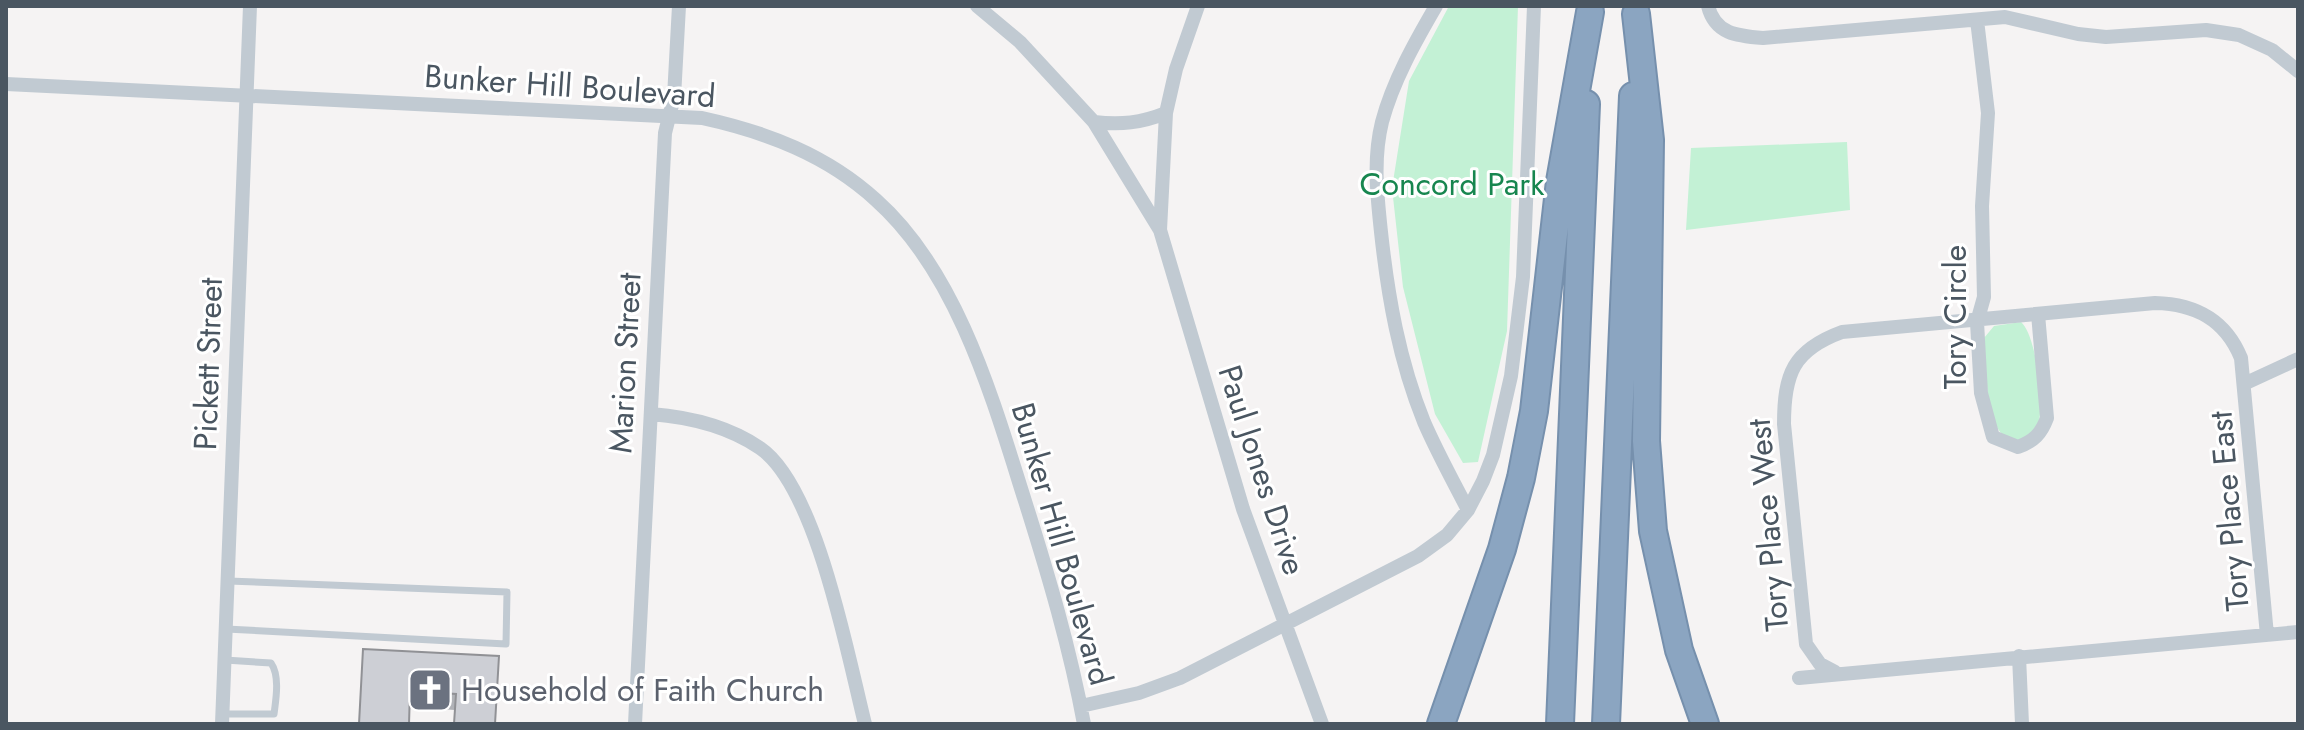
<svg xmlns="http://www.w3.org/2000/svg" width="2304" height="730" font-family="Jost,sans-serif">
	<rect width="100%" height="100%" fill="#f5f3f3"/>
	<path fill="#c3f1d5" d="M1449,6H1518L1507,331L1478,462L1463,463L1435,414L1403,287L1392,188L1409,81Z
		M1847,142L1850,210L1686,230L1691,148Z
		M2021,322C2036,334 2045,406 2038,424C2035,430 2026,438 2020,440C1984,449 1986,359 1984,338L1994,326Z"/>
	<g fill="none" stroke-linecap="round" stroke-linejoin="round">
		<g stroke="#7690ad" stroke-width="30">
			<path id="motorway" d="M1636,14L1650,140L1646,441L1653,531L1679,650L1705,724
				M1441,724L1502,549L1521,478L1534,411L1560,181L1590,12
				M1560,724L1586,104
				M1606,724L1633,96"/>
		</g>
		<path stroke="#c1cad2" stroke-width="7" d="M226,629L506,644L507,592L228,581
			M223,714H274C276,699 280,676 271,663L225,660"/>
		<path stroke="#c1cad2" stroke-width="14" d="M977,6L1020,42L1094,122L1160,230
			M1198,6L1176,69L1166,113L1160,230L1243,509L1322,724
			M1436,6C1415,42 1393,81 1382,122C1373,158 1377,195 1381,232C1388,297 1399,360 1424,422C1437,452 1453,481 1468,510
			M1708,6C1715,34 1737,36 1763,38L2005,17L2078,34L2106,37L2206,30L2239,35L2272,50L2298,71
			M1977,20L1988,113L1982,206L1984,297L1977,322L1981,393L1993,437L2018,447C2034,441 2041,434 2047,418L2038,314
			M6,84L702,118C766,132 827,155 876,200C958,273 993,400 1025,501C1048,574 1070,648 1084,724
			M1094,122C1121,125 1141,123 1166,113
			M2246,383L2298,359
			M651,414C689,417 728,426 760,448C817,487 848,657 865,724
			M2019,656L2022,724
			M1835,672L1820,664L1806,644L1784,424C1784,374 1793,350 1842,332L2155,303C2195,304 2225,319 2241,358L2267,635
			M1799,678L2298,632
			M1081,706L1139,693L1180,678L1418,556L1447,535L1468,510L1483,481L1493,455L1511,376L1523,277L1534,6
			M222,724L250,6
			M635,724L665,133L674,97L679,6"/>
		<use href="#motorway" stroke="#8ba5c1" stroke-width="26"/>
	</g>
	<path fill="#b0b2b7" d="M363,649L499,672L455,710L410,707Z"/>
	<path fill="#cdcfd5" stroke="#909195" stroke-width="2" d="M363,649L499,656L495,724H454L456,694L410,691L409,724H359Z"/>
	<defs>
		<g id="church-square" transform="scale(2.3)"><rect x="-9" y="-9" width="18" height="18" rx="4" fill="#6b7280" stroke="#fff"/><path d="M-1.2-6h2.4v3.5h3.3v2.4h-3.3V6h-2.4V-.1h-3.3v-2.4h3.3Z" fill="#fff"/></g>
	</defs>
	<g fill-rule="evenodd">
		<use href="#church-square" x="430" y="690"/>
	</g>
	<g text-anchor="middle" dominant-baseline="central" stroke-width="6" stroke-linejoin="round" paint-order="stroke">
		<g font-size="32" fill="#4a5661" stroke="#fff">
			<text transform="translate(570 86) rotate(4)">Bunker Hill Boulevard</text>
			<text transform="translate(1955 317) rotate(-90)">Tory Circle</text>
			<text transform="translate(625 363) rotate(-87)">Marion Street</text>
			<text transform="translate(208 364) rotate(-88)">Pickett Street</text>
			<text transform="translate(1262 470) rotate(72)">Paul Jones Drive</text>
			<text transform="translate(2229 511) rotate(-95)">Tory Place East</text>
			<text transform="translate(1768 525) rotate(-95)">Tory Place West</text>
			<text transform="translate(1062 544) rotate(74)">Bunker Hill Boulevard</text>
		</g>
		<g font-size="32" fill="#17864f" stroke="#fff">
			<text x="1452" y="184">Concord Park</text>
		</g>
		<g font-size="32" fill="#5b616d" stroke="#fff" text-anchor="start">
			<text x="461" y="690">Household of Faith Church</text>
		</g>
	</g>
	<rect width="2304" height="730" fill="none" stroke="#4a5661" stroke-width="16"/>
</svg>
